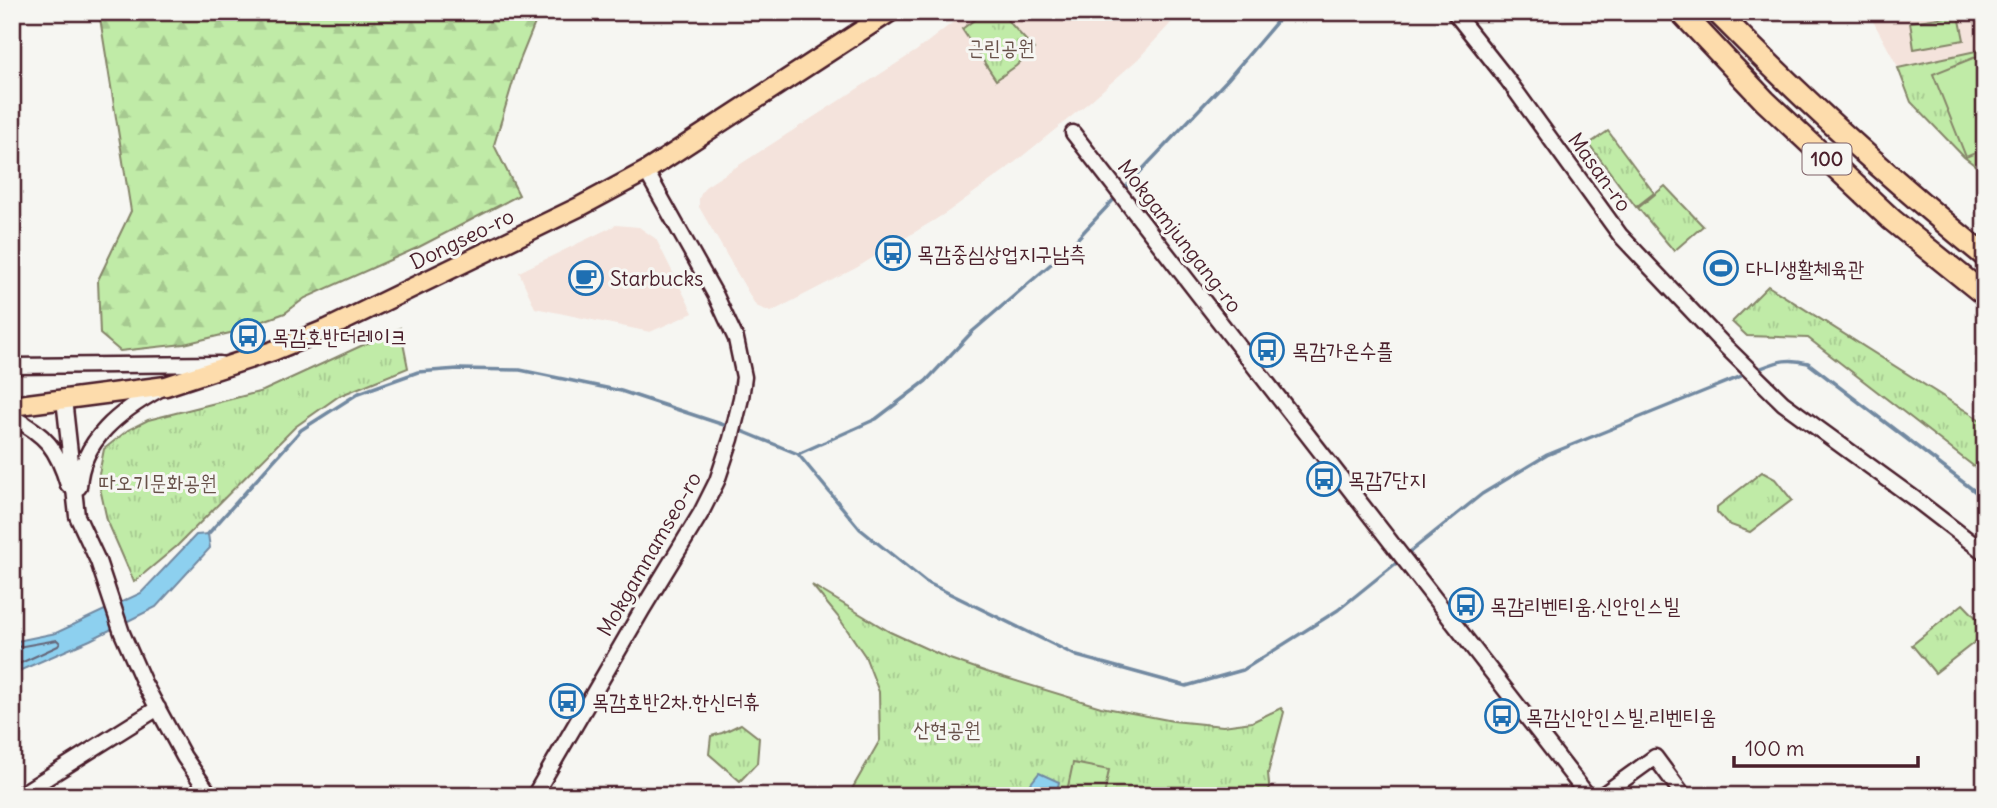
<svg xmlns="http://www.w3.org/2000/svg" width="1997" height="808" font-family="Delius,'Poor Story',sans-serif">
	<defs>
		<pattern id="grass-tufts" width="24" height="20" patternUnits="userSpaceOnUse" patternTransform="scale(1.75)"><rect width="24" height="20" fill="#c0eba7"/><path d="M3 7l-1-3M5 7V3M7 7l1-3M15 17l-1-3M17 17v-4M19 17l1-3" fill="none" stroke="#a6c990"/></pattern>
		<pattern id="forest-firs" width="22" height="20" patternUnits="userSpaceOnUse" patternTransform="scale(1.75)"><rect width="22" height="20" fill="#c0eba7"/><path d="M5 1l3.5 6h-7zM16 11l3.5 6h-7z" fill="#a6c990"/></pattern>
	</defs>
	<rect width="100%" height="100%" fill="#f6f6f2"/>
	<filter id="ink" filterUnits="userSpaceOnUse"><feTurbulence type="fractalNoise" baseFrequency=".0143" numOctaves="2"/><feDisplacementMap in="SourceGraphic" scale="14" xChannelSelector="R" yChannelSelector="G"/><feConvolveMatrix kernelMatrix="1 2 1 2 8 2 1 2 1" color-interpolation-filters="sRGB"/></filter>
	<g filter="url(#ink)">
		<path fill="#f4e3dc" d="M966,12H1181L1138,59L1088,103L1004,171L946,213L856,268L771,312L756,306L699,207V198L705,187L916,51Z
			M1868,12H1985V49L1898,67Z
			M616,225L639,227L656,239L693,313L650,332L535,308L519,272Z"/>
		<path fill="url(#grass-tufts)" stroke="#858569" stroke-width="2" d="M985,12H1000L1034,49L1016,66L996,80L962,29Z
			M1985,49V173L1964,157L1911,102L1898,68Z
			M1608,131L1654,193L1636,207L1589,144Z
			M1665,186L1703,226L1674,251L1638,208Z
			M1768,286L1985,423V475L1808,338L1747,336L1732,322Z
			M400,328L408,368L339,396L295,427L177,546L134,582L107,520L98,479L104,449L128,430L148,420L263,391Z
			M1762,472L1775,479L1792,500L1750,532L1728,524L1717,512V507Z
			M812,585L890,632L947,658L987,672L1101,707L1173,721L1223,726L1252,722L1281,708L1284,712L1268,773L1270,796H848L880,740L879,692L865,656L839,618Z
			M1963,604L1985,627V634L1935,673L1912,645Z
			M741,724L759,738L757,763L740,781L709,754L711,736L722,733Z"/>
		<path fill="url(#forest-firs)" stroke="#858569" stroke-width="2" d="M99,12H531L535,23L518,65L494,145L519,195L419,247L305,298L285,313L230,333L184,344L120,351L100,334L98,280L131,211Z"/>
		<path fill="#c0eba7" stroke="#858569" stroke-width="2" d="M1959,15L1964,40L1914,49L1910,22Z
			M1978,56L1985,73V149L1966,157L1933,74Z
			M1073,763L1109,770L1104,796H1066Z"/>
		<path fill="#8dd0ef" stroke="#7289a1" stroke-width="2" d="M208,534L210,548L156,607L90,640L12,674V642L56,633L141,593L196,535Z
			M1039,773L1059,782L1056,796H1021Z"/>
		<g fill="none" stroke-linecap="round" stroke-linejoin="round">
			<path stroke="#656679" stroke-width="2" d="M12,648L57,640L60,643L58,646L12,667"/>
			<path stroke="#7289a1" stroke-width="3.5" d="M1121,192L1228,79L1285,12
				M1756,370C1777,362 1786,357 1808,363L1985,499
				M737,429L798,454L876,419L926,381L973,331L1065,252L1116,197
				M798,454L860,529L926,582L1077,656L1186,686L1243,670L1338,610L1400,560
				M208,534L301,430L359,393L418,372L458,369L520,370L621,391L730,427
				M1406,555L1482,494L1547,455L1749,373"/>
			<g stroke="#4a1f2b" stroke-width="19">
				<path id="minor" d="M1454,12L1507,79L1620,235L1724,345L1783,403L1915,499L1985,553
					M1073,133L1588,796
					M12,366L220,364
					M64,399L77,516L98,561L122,633L144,683L184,757L211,796
					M12,417C46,435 57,448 68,485
					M79,487C81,440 122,410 160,389
					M18,796L158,708
					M534,796L642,610L701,513L717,481L731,439L741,398L744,377L736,339L716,296L646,171
					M1601,796L1655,757L1684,796"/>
			</g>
			<g stroke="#4a1f2b" stroke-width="23">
				<path id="major" d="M12,406L166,386L273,351L327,329L581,206L646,171L890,12"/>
			</g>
			<g stroke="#4a1f2b" stroke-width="26">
				<path id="highway" d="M1681,12L1765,101L1892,220L1985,295
					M1717,12C1802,99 1891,179 1985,256"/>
			</g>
			<use href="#minor" stroke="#f6f6f2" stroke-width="14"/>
			<use href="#major" stroke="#fddcac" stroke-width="18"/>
			<use href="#highway" stroke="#fddcac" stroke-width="21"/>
		</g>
	</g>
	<defs>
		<g id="bus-ring" transform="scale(1.75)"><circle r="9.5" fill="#f6f6f2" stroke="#1f6fb2" stroke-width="1.5"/><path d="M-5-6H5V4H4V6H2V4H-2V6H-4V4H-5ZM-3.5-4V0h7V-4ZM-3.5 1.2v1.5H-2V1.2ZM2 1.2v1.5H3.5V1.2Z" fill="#1f6fb2"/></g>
		<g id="stadium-ring" transform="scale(1.75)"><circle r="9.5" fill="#f6f6f2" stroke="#1f6fb2" stroke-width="1.5"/><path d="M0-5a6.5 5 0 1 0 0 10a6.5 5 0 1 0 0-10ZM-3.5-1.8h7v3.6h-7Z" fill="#1f6fb2"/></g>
		<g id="cafe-ring" transform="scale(1.75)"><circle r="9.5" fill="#f6f6f2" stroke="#1f6fb2" stroke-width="1.5"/><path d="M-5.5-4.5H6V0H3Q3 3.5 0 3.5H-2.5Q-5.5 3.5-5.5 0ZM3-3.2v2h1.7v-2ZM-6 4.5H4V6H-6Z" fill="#1f6fb2"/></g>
	</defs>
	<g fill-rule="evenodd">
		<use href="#bus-ring" x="893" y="253"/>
		<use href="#stadium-ring" x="1721" y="268"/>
		<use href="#cafe-ring" x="586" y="278"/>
		<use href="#bus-ring" x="248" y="336"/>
		<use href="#bus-ring" x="1267" y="350"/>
		<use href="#bus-ring" x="1324" y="479"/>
		<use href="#bus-ring" x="1466" y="605"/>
		<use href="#bus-ring" x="567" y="701"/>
		<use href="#bus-ring" x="1502" y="716"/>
	</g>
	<g text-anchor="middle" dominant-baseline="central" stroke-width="6" stroke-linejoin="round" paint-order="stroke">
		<rect fill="#f6f6f2" stroke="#7e6067" stroke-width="2" x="1802.5" y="143.5" width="49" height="31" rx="5"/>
		<g font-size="19" font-weight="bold" fill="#4a1f2b">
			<text x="1827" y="159">100</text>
		</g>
		<g font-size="21" fill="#68524a" stroke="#f6f6f2">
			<text x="1001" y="47">근린공원</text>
			<text x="158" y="482">따오기문화공원</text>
			<text x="947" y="729">산현공원</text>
		</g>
		<g font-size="21" fill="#4a1f2b" stroke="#f6f6f2">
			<text transform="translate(1600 172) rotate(54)">Masan-ro</text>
			<text transform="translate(1180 236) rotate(52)">Mokgamjungang-ro</text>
			<text transform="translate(462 239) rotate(-26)">Dongseo-ro</text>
			<text transform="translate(649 554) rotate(-60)">Mokgamnamseo-ro</text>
		</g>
		<g font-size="21" fill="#4a1f2b" stroke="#f6f6f2" text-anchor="start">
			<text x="917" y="253">목감중심상업지구남측</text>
			<text x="1746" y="268">다니생활체육관</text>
			<text x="610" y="278">Starbucks</text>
			<text x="272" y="336">목감호반더레이크</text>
			<text x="1292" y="350">목감가온수플</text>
			<text x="1348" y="479">목감7단지</text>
			<text x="1490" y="605">목감리벤티움.신안인스빌</text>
			<text x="592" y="701">목감호반2차.한신더휴</text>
			<text x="1526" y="716">목감신안인스빌.리벤티움</text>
		</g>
	</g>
	<rect width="1997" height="808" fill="none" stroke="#f6f6f2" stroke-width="42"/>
	<rect x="21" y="21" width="1955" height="766" fill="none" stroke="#4a1f2b" stroke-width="2.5" filter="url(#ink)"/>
	<path d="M1734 756v10h184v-10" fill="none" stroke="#4a1f2b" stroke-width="3.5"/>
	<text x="1745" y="756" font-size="21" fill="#4a1f2b" stroke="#f6f6f2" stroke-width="5" paint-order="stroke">100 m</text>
</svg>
